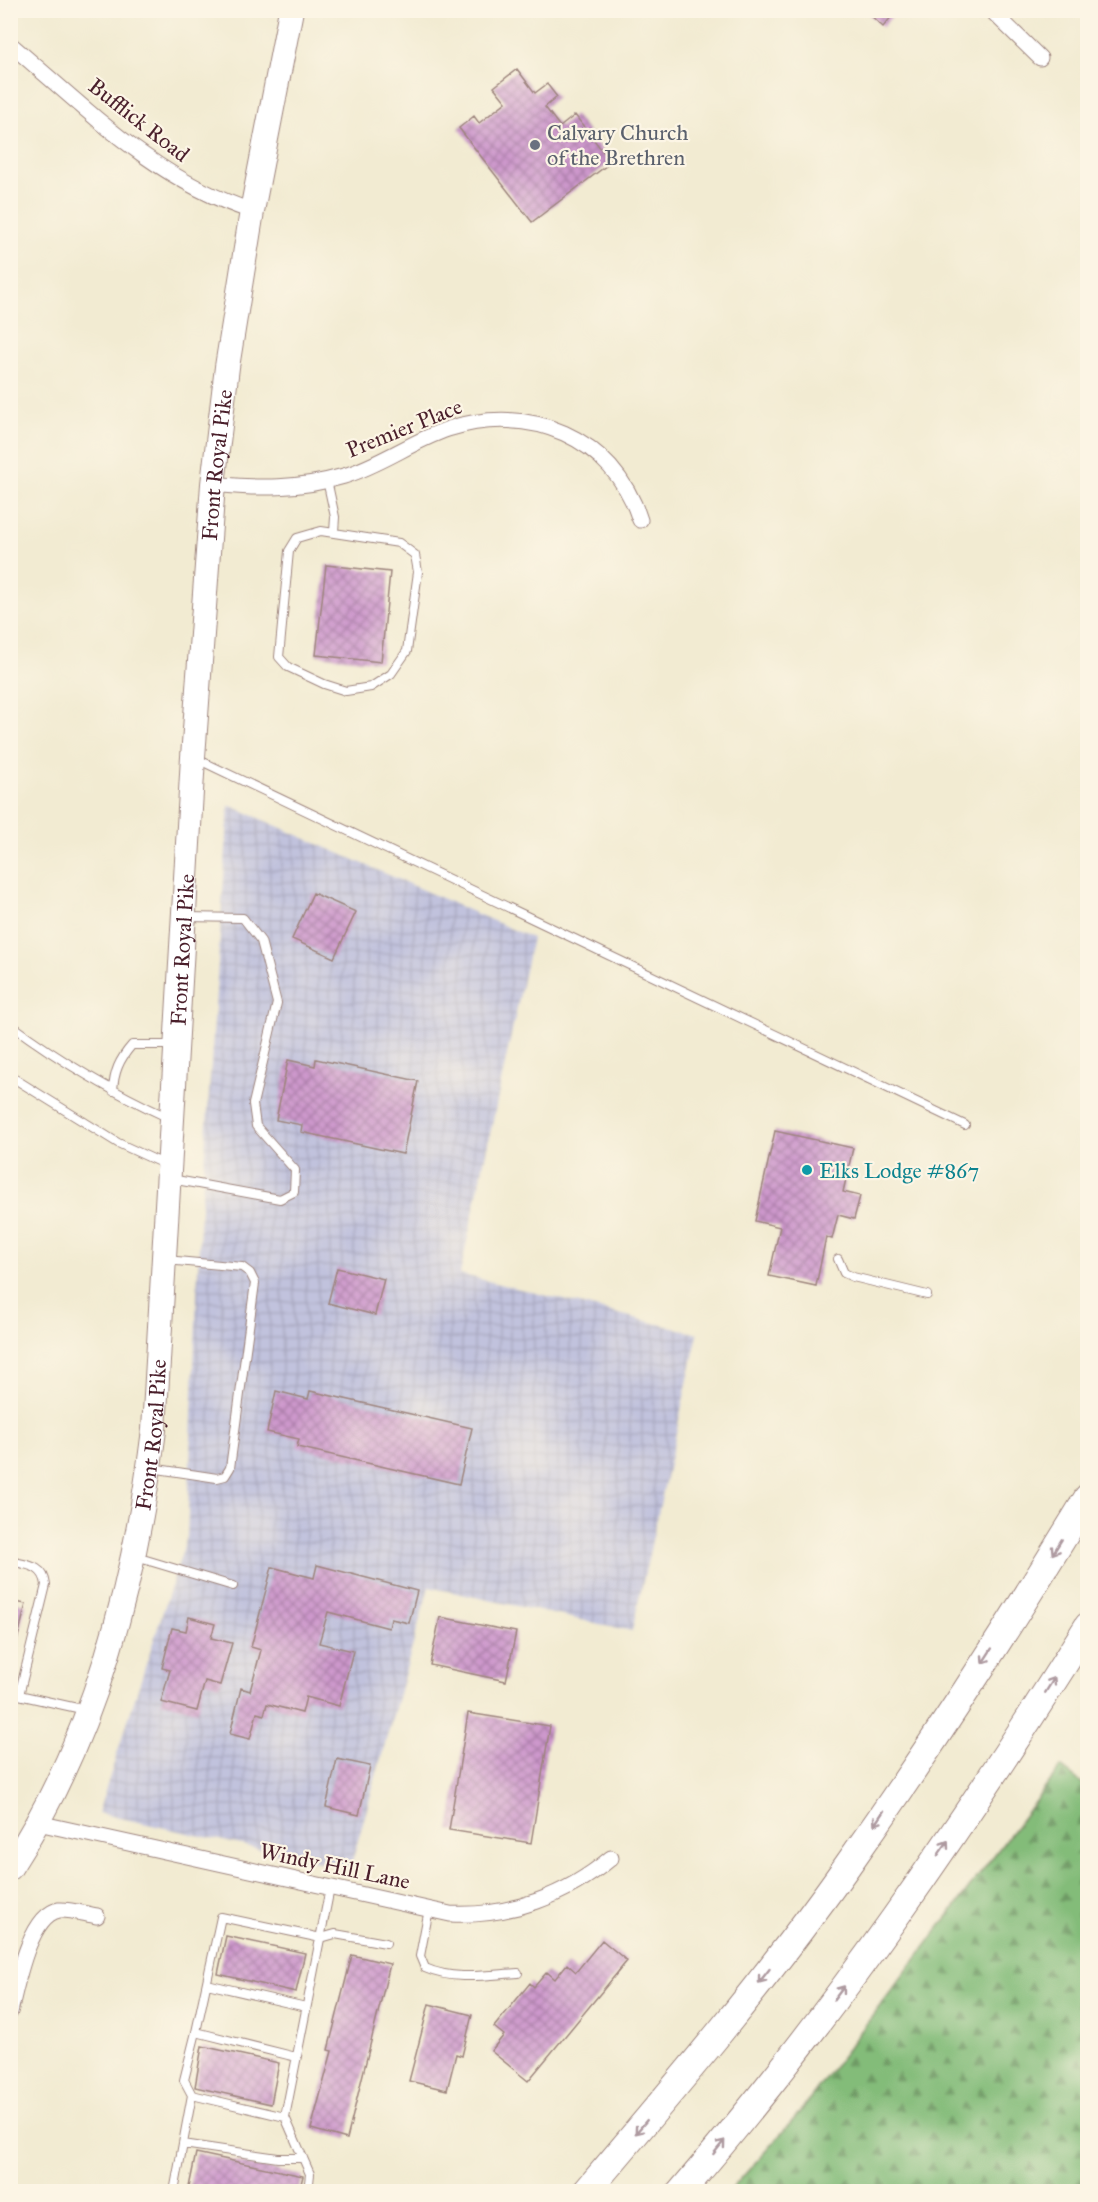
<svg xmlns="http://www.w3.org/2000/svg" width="1098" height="2202" font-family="'IM FELL Great Primer',serif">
	<defs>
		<pattern id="industrial-grid" width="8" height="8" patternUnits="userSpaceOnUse" patternTransform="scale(1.5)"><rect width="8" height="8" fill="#c1c2dd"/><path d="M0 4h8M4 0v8" fill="none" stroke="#a7a6be"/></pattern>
		<pattern id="forest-firs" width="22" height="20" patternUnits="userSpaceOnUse" patternTransform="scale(1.5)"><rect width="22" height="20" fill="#83bc79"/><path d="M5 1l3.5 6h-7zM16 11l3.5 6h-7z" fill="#6d9863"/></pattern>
		<pattern id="building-cross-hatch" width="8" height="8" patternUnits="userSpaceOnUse" patternTransform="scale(1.5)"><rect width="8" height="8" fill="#cd98cc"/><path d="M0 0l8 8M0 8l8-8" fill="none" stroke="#a87ba6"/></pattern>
	</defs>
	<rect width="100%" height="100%" fill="#fcf5e5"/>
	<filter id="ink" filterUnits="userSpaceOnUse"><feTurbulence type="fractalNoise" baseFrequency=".0167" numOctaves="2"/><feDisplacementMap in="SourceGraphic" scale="12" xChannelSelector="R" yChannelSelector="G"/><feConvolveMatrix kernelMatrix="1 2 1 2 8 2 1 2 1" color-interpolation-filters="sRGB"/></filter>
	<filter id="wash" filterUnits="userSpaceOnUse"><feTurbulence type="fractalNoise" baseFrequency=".008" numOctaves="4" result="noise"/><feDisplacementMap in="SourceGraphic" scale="24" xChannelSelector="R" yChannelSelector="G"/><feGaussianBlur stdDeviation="1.35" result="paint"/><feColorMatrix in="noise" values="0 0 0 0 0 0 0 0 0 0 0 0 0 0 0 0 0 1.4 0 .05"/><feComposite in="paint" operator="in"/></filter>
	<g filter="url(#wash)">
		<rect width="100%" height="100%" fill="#f2ebd2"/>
		<path fill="url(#industrial-grid)" d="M229,805L532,938L460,1274L698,1334L632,1631L429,1587L350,1869L98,1813L187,1537L200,1223Z"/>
		<path fill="url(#forest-firs)" stroke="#666e52" stroke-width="1.5" d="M1061,1767L1087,1787V2191H730L795,2118Z"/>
		<g id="blocks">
			<path fill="url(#building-cross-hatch)" d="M865,10H897L883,27Z
				M517,69L535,93L547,84L557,97L545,107L560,127L575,115L611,162L532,222L459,128L474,116L479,123L506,102L494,87Z
				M326,565L390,572L381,662L316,655Z
				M313,893L356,912L334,958L292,939Z
				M316,1059L418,1081L403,1154L301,1132L302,1125L276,1120L288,1060L315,1066Z
				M775,1131L853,1148L843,1192L860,1196L854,1219L838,1215L832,1239L826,1237L816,1286L769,1276L780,1227L755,1221Z
				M337,1268L384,1279L375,1315L328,1303Z
				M276,1391L308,1399L310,1391L472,1428L459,1484L297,1447L299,1439L267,1432Z
				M317,1565L417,1591L409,1623L391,1619L389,1628L328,1612L319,1643L353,1651L339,1706L306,1697L302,1713L267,1704L264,1715L257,1713L250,1739L230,1734L241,1688L250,1691L261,1650L251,1647L272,1567L314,1578Z
				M10,1601L26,1604L16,1645H10Z
				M189,1617L215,1624L211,1638L232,1643L220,1685L205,1681L197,1711L161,1702L170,1670L162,1668L172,1628L186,1631Z
				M440,1617L516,1632L506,1681L430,1665Z
				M468,1713L550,1726L531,1843L449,1830Z
				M337,1759L370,1766L359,1815L326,1807Z
				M226,1936L305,1953L296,1992L218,1974Z
				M602,1940L627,1961L528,2081L491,2051L504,2035L494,2027L530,1983L534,1987L547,1972L555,1979L567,1964L576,1972Z
				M352,1955L390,1964L347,2139L311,2129L332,2051L328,2050Z
				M429,2004L472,2015L462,2056L456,2054L447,2090L409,2081Z
				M202,2046L279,2063L271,2104L195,2087Z
				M196,2153L303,2176L299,2192H188Z"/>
		</g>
	</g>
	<g filter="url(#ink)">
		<use href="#blocks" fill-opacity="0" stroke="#9e857e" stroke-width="1.5"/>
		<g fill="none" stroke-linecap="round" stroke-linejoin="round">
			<g stroke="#9e857e" stroke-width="10">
				<path id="service" d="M327,480L335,517L334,532
					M321,531L399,543L415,555L418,572L407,651L391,674L371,687L346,691L324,684L288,667L279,657L289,551L297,538Z
					M197,759L965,1125
					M10,1024C60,1061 112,1092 169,1118
					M10,1076L118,1143L166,1165
					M113,1091C114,1072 119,1060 132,1045H175
					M171,1179L280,1199L294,1192L295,1170L256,1126L253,1104L277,1003L261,941L243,918L187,917
					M838,1259L844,1273L853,1277L927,1295
					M151,1468L217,1478L225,1476L230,1468L255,1283L250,1273L242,1267L166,1260
					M136,1557L233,1586
					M10,1561C27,1565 44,1565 46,1585L19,1695
					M10,1693L86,1710
					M429,1909L420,1956L425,1968C454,1981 487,1975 518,1973
					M207,1984L306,2007
					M296,2057L196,2032L221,1917L321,1938L335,1934L386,1943
					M192,2095L184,2080L196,2032
					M183,2144L278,2158H303
					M174,2192L192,2095L285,2117
					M308,2192L310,2174L285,2117L330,1888"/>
			</g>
			<g stroke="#9e857e" stroke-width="17">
				<path id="minor" d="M991,10L1040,58
					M10,44C87,109 155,180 252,211
					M213,484C258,489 300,489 344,476C381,465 412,441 448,429C529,403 613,436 640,520
					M38,1823L450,1914C510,1917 566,1896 611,1858
					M10,2012C16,1988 29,1915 59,1910C70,1909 85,1914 97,1916"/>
			</g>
			<g stroke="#9e857e" stroke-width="26">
				<g id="trunk">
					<path id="s1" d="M10,1868C95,1737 135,1583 154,1430L193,757L213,484L227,367L252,211L291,10"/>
				</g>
			</g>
			<g stroke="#9e857e" stroke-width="29">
				<path id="motorway" d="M586,2192C676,2086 767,1979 847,1866C932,1746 1012,1622 1088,1497
					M681,2192C833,2016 965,1823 1088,1626"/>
			</g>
			<use href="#service" stroke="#fff" stroke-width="8"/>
			<use href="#minor" stroke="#fff" stroke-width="15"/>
			<use href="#trunk" stroke="#fff" stroke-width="24"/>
			<use href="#motorway" stroke="#fff" stroke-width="27"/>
		</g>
		<defs><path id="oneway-shaft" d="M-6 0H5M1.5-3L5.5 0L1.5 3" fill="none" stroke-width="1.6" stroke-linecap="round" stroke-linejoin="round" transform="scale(1.5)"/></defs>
		<g stroke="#ae9aa0">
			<use href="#oneway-shaft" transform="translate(1057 1547) rotate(122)"/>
			<use href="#oneway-shaft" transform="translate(987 1656) rotate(123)"/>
			<use href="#oneway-shaft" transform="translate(1050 1685) rotate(-58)"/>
			<use href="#oneway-shaft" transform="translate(879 1818) rotate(124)"/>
			<use href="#oneway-shaft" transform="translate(943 1848) rotate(-55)"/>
			<use href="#oneway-shaft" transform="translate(764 1976) rotate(128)"/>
			<use href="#oneway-shaft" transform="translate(839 1993) rotate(-53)"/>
			<use href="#oneway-shaft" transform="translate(641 2127) rotate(130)"/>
			<use href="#oneway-shaft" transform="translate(719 2147) rotate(-51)"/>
		</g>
	</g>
	<circle fill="#6b7280" stroke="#fcf5e5" stroke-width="2" cx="535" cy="145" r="6"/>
	<circle fill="#0f9aa8" stroke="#fcf5e5" stroke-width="2" cx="807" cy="1170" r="6"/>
	<g text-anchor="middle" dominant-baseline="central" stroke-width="4.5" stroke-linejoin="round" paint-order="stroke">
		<g font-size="22" fill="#4a1f2b" stroke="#fcf5e5">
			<text transform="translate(139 120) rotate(38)">Bufflick Road</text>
			<text transform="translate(404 428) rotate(-22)">Premier Place</text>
			<text stroke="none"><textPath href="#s1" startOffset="1432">Front Royal Pike</textPath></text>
			<text stroke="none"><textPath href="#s1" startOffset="946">Front Royal Pike</textPath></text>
			<text stroke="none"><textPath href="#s1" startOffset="460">Front Royal Pike</textPath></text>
			<text transform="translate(335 1866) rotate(12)">Windy Hill Lane</text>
		</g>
		<g font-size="22" fill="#5b616d" stroke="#fcf5e5" text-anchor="start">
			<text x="547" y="132">Calvary Church<tspan x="547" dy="25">of the Brethren</tspan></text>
		</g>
		<g font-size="22" fill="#0d838f" stroke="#fcf5e5" text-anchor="start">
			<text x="819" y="1170">Elks Lodge #867</text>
		</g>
	</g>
	<rect width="1098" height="2202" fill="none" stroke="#fcf5e5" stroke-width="36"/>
</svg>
